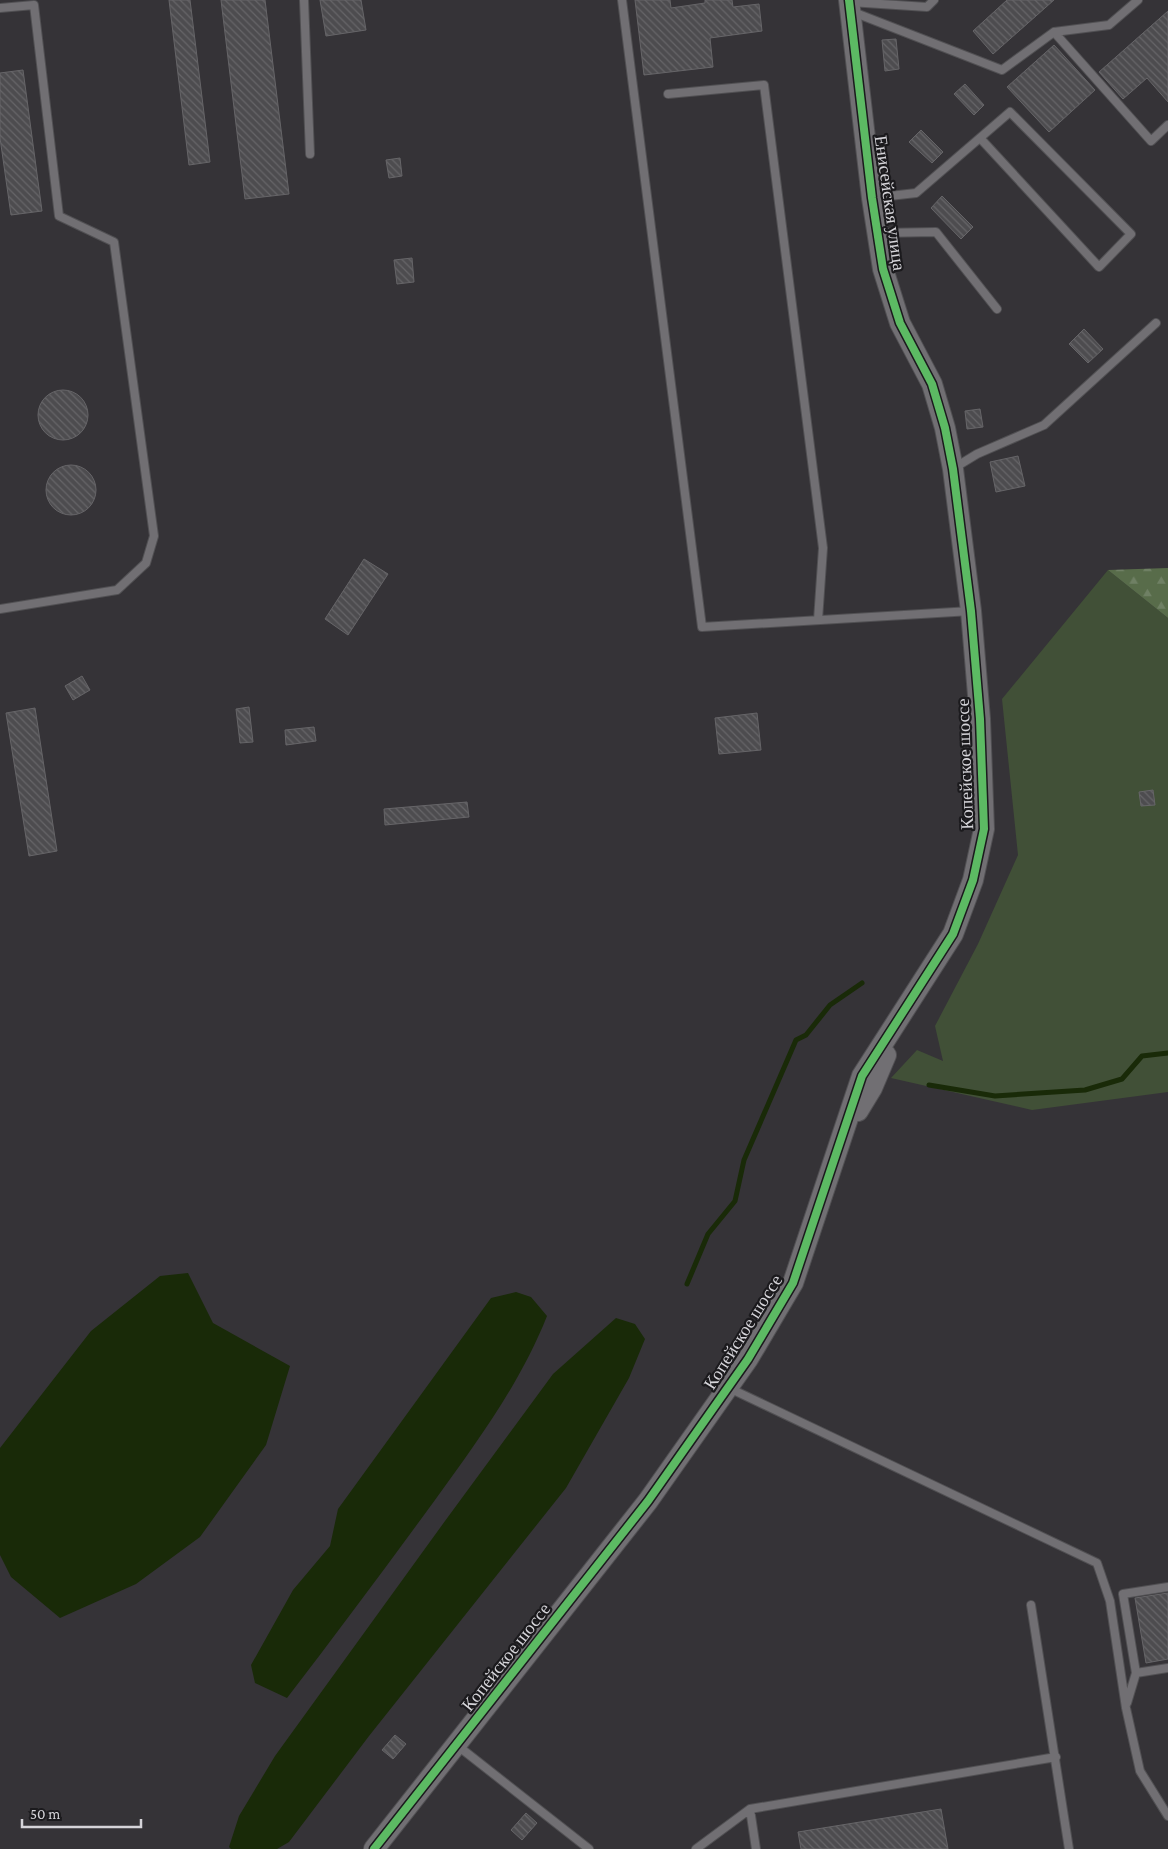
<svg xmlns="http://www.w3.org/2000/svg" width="1168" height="1849" font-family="'Crimson Pro',serif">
	<defs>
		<pattern id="forest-firs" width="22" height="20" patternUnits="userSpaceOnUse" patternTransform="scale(1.25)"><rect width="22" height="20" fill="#586c4a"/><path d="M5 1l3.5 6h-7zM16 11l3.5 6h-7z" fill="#6f8064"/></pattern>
		<pattern id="building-back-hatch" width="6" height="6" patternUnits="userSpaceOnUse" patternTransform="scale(1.25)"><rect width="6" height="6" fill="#4d4c4f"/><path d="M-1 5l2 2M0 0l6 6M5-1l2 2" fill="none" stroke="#666568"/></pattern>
	</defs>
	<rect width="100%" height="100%" fill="#353337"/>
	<path fill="#415037" d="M1108,570L1168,618V1092L1032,1110L891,1078L917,1050L943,1061L935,1026L978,944L1018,855L1002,699Z"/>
	<path fill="url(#forest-firs)" d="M1168,568V618L1108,570Z"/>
	<path fill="#192a08" d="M188,1273L213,1323L290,1366L266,1445L200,1537L136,1584L60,1618L11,1577L0,1555V1448L91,1331L160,1276Z
		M516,1292L531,1297L547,1316C520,1384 477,1442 435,1500C386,1567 337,1633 287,1698L255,1683L251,1665L293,1590L330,1546L338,1509L491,1298Z
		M616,1318L635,1324L645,1339L629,1378L566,1488L369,1736L289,1842L277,1849H231L229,1847L239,1816L275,1756L445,1521L553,1374Z"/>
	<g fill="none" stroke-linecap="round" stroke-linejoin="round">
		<path stroke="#192a08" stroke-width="5" d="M929,1085L995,1096L1085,1090L1122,1079L1142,1056L1168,1053
			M687,1284L708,1234L735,1201L744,1160L796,1040L806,1035L830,1005L862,983"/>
	</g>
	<path fill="url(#building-back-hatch)" stroke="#666568" d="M169,0H190L210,162L189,165Z
		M221,0H265L289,194L245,199Z
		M320,0H361L366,30L326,36Z
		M635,0H670L671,8L705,3V0H732L733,7L759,4L762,31L710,38L713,67L644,75Z
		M1007,0H1054L993,54L973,31Z
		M1168,11V102L1147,78L1123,99L1099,72Z
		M896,39L899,69L885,71L882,40Z
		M1054,45L1095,90L1049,132L1007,87Z
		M23,70L42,211L11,215L0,138V73Z
		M965,84L984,105L974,115L954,94Z
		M921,130L943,152L932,163L909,142Z
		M400,158L402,176L389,178L386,160Z
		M942,196L973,227L961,239L931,208Z
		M412,258L414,282L397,284L394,260Z
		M1084,329L1103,349L1088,363L1069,344Z
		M38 415a25 25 0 1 1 50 0a25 25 0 1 1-50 0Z
		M980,409L983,427L967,429L965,411Z
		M1018,456L1025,486L996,492L990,462Z
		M46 490a25 25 0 1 1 50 0a25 25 0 1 1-50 0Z
		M364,559L388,574L348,635L325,619Z
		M82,676L90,690L73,700L65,686Z
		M249,707L253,742L240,743L236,709Z
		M35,708L57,851L29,856L6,713Z
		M757,713L761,750L719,754L715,718Z
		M314,727L316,741L286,745L285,730Z
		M1153,790L1155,805L1141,806L1139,792Z
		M467,802L469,817L385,825L384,809Z
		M1168,1593V1659L1146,1663L1135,1598Z
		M395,1735L406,1744L393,1759L382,1750Z
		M941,1809L948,1849H801L798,1832Z
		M526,1813L537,1823L522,1840L511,1830Z"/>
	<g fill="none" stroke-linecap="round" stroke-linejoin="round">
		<g stroke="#515053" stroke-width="10">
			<path id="service" d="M304,0L310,154
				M622,0L702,627L971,611
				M850,2L927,7L934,0
				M0,8L34,5L59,216L114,242L154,536L146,563L117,590L0,609
				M853,12L1002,70L1054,32L1109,25L1138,0
				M1054,32L1151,141L1168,125
				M668,94L764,85L823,548L818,620
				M872,198L916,193L1010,112L1131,234L1099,267L980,138
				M879,233L936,232L997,309
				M954,468L977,454L1044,425L1156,323
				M729,1388L1097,1563L1110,1601L1126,1708L1140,1771L1168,1816
				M1031,1605L1069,1849
				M1136,1673L1168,1668
				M1127,1703L1136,1673L1123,1594L1168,1587
				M458,1746L589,1849
				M750,1809L756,1849
				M696,1849L750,1809L1056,1757"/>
		</g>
		<g stroke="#515053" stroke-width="22">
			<path id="tertiary" d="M858,1111L872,1088L886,1055
				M374,1849L648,1501L748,1359L793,1283L862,1076L953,934L973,880L984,829L980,719L971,611L953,469L945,428L932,384L900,323L883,269L872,198L849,0"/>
		</g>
		<use href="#service" stroke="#716f73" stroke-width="8"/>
		<use href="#tertiary" stroke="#716f73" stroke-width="20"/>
		<g stroke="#1b1a1d" stroke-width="11">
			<path id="cycleway" d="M374,1849L648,1501L748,1359L793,1283L862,1076L953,934L973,880L984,829L980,719L971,611L953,469L945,428L932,384L900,323L883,269L872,198L849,0"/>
		</g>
		<use href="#cycleway" stroke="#5cba63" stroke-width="8"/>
	</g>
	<g text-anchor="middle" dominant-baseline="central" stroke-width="4.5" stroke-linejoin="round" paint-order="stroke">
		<g font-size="18" fill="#d5d4d9" stroke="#1b1a1d">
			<text transform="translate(890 203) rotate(82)">Енисейская улица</text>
			<text transform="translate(965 764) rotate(-92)">Копейское шоссе</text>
			<text transform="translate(743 1332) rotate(-58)">Копейское шоссе</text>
			<text transform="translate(506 1657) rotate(-52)">Копейское шоссе</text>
		</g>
	</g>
	<path d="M22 1819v8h119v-8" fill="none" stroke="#d5d4d9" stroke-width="2.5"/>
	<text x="30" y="1819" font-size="15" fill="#d5d4d9" stroke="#1b1a1d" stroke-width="4" paint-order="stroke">50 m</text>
</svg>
